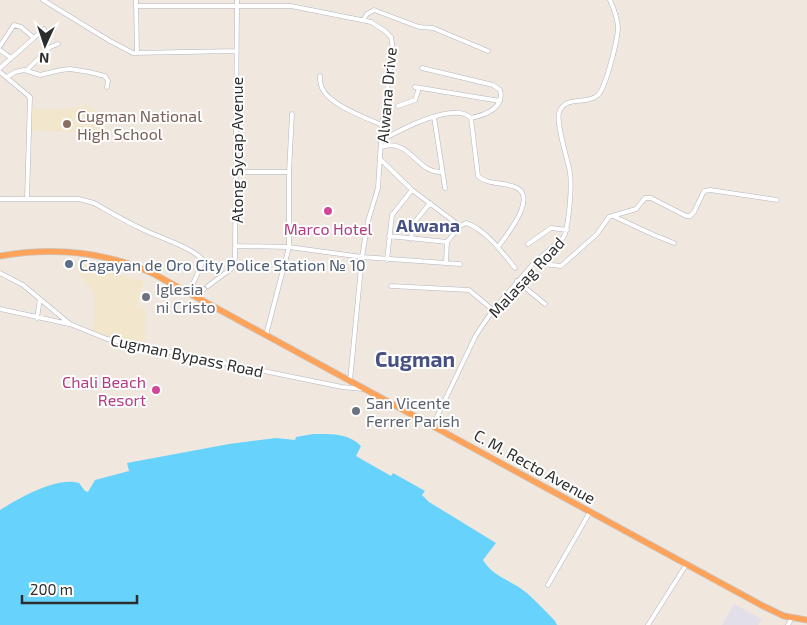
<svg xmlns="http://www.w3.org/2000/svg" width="807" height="625" font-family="'Exo 2',sans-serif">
	<rect width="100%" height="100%" fill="#f0e8de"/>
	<path fill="#e2dfe8" d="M734,604L762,619L758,625H722Z"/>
	<path fill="#f2e7cc" d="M89,105L104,118L98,134L32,130V109H61Z
		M75,261L144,281L136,307L146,308L145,346L93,333L94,294L73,266Z"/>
	<path fill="#67d2fc" d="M313,434C330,434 349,433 361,446L356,456L391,476L393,473L425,491L422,495L429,502L496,543L483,560C493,577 513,581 527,593C537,602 546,612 555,621L557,625H0V510C19,498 57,476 79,483L85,491L88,492L95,480L129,471L127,463L229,444L276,438L295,440L296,437Z"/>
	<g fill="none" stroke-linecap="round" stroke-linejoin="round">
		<g stroke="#b2b4c2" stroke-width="5">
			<path id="minor" d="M43,0L110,41L133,53L236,51
				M136,0L137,53
				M136,6H291L371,22L385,31L391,37L393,50L382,125L378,188L368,221L362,257L350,381
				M363,20L367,14L374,10L419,27L433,28L488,51
				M0,46L14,25L21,27L34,38
				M0,50L11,58
				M0,68L44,29
				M422,68L493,85L500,90C505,108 485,115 471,118
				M27,70L50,47L58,44
				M0,72L30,97L27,199
				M320,76C320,80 320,84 322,88C328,104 366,118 382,125
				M7,77L15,72L24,70L40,75L61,70L70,69L89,72L105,76L108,81L107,87
				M415,87L500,101
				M398,106L415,100L419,88
				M434,117L445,188
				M382,140C400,130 454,101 471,118L478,176C487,185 503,182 515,187C539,196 506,236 498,247
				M381,147C410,137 417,174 442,172
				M381,160L412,190L460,226L466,223C485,229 503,253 515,268
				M236,172H289
				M0,199H79L94,203C110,212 125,221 142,229C155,236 197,249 203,261L189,293
				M613,216L654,235L674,243
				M389,236L447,242
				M411,239L413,224L430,203
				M528,244L551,228L567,230
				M236,246L289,247L362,257L460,264
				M387,260L392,215L412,190
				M446,263L447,242L460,226
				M534,263L561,266L597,234L609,217L636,209L645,198H651L686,216H690L694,212L704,191L710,190L777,200
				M0,273L23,285L70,324L107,339L342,387L362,389
				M517,281L545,304
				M208,286L231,269L235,258L237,0
				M391,286L469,290L493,310
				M194,296L204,289
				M0,309L69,324
				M37,318L40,299
				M266,335L289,247V172L292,114
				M433,425L476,335L493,310L534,263L563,238L565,234C569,221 572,187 570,173C568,160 556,125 559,113C565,94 586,106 598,95C606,87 617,42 618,29C618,19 614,9 610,0
				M548,585L590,512
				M648,625L686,565
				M788,625L792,618"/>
		</g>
		<g stroke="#c8c8c8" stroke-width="7">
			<path id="highway" d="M0,256C52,247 103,251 152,273L763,606L784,616L807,620"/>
		</g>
		<use href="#minor" stroke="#fff" stroke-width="4"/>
		<use href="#highway" stroke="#ffa35a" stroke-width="5.5"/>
	</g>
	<circle fill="#8d6e63" stroke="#fff" stroke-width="2" cx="67" cy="124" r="5"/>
	<g fill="#d1479c" stroke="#fff" stroke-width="2">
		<circle cx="328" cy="211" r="5"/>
		<circle cx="156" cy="390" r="5"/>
	</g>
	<circle fill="#5c6f8a" stroke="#fff" stroke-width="2" cx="69" cy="264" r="5"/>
	<g fill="#6b7280" stroke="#fff" stroke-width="2">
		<circle cx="146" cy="297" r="5"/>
		<circle cx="356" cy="411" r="5"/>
	</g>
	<g text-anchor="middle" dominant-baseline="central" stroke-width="4" stroke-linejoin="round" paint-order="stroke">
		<g font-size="16" fill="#2d2d2d" stroke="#fff">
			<text transform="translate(386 95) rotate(-85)">Alwana Drive</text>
			<text transform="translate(236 150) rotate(-90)">Atong Sycap Avenue</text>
			<text transform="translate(526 277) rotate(-47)">Malasag Road</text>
			<text transform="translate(187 355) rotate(12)">Cugman Bypass Road</text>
			<text transform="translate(535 466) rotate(29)">C. M. Recto Avenue</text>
		</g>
		<g font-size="16" fill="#785e54" stroke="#fff" text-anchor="start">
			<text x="77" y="115">Cugman National<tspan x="77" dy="18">High School</tspan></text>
		</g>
		<g font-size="16" fill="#b23c85" stroke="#fff">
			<text x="328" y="228">Marco Hotel</text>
			<text x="146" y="381" text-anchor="end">Chali Beach<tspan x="146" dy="18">Resort</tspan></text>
		</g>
		<g font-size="16" fill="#4e5e75" stroke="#fff" text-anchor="start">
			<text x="79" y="264">Cagayan de Oro City Police Station № 10</text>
		</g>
		<g font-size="16" fill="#5b616d" stroke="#fff" text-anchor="start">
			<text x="156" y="288">Iglesia<tspan x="156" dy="18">ni Cristo</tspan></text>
			<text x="366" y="402">San Vicente<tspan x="366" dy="18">Ferrer Parish</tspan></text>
		</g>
		<g font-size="18" font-weight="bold" fill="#475183" stroke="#fff">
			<text x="428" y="225">Alwana</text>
		</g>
		<g font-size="21" font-weight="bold" fill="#475183" stroke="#fff">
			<text x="415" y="358">Cugman</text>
		</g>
	</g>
	<g transform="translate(45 45) rotate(183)" stroke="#ffffff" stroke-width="4" paint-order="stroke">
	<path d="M0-4L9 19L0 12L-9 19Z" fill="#2d2d2d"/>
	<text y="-8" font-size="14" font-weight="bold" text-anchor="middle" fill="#2d2d2d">N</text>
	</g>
	<path d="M22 595v8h115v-8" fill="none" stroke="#2d2d2d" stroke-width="2.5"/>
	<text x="30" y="595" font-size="15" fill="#2d2d2d" stroke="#ffffff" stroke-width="4" paint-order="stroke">200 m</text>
</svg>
